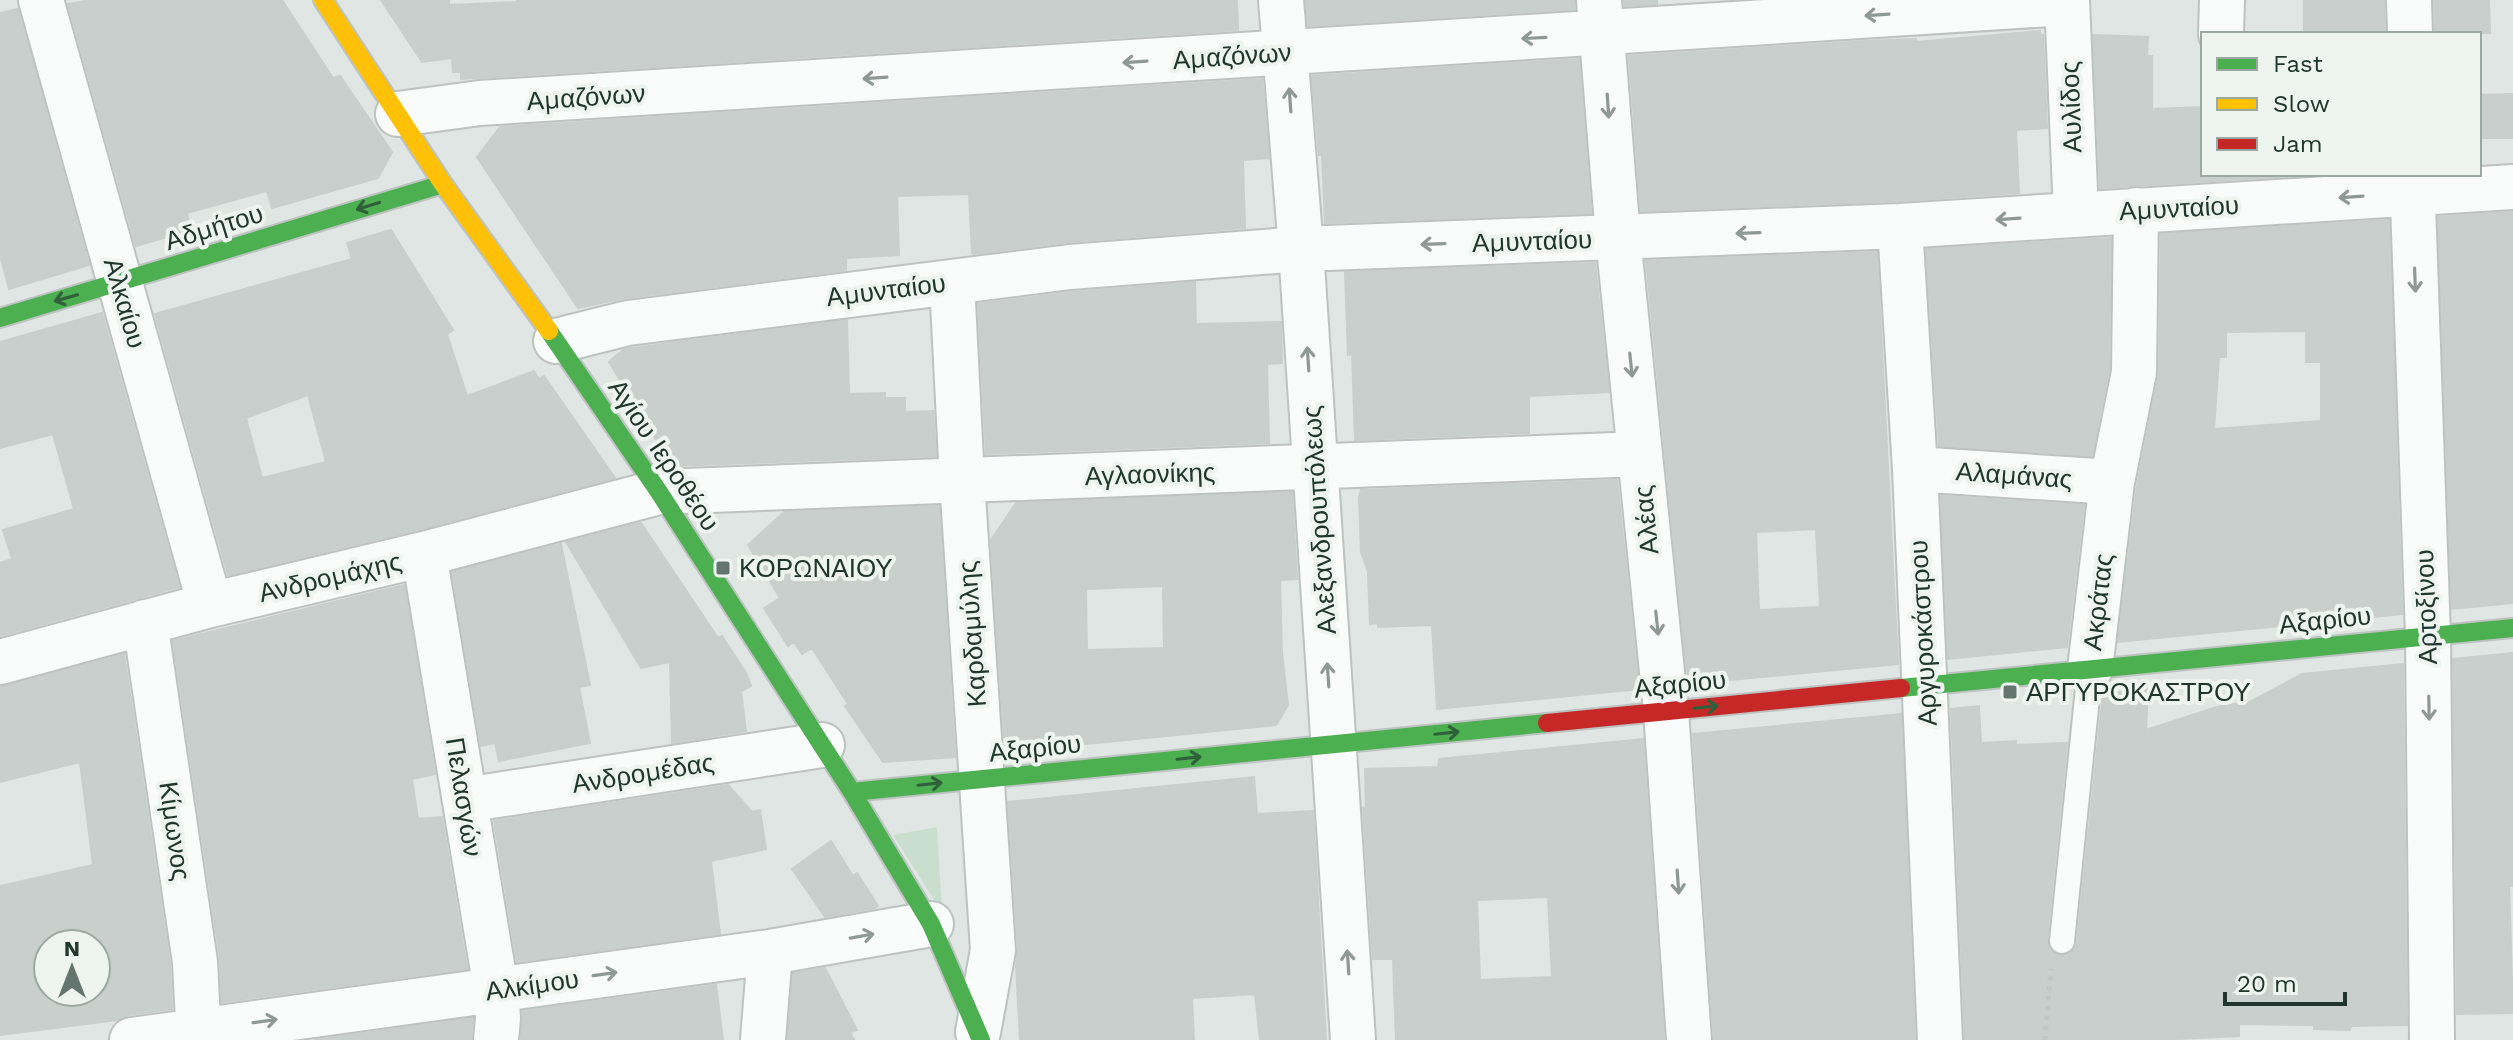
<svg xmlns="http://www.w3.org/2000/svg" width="2513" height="1040" font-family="'Work Sans',sans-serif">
	<rect width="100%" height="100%" fill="#e0e6e3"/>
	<path fill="#cadecf" d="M937,827L942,912L893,835Z"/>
	<path fill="#c9cfcc" stroke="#c9cfcc" stroke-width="2" fill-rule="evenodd" d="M91,0H282L333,78L340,76L392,152L378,178L272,208L267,191L187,213L191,230L136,246L68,4Z
		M381,0H449V5L517,2V0H1237L1238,30L461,79V72H453L452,58L422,62Z
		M1306,0H1574L1575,9L1308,26Z
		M1624,0H1657V4L1625,6Z
		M2304,0H2384L2385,34H2304Z
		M2434,0H2489L2490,33L2435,34Z
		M18,9L89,265L9,289L0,255V13Z
		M2040,31V35H2043L2047,128L2016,130L2019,193L1899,201L1641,211L1629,56L1866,41L1916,39V42Z
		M2093,35L2148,37L2147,56H2152V109L2203,107V174H2324L2100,188Z
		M1579,59L1591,213L1325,223L1322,155H1319L1312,76Z
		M1262,79L1269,158L1243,160L1245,228L1068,242L975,254L972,253L969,194L897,196L899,255L846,258V270L625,298L578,308L477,157L500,127Z
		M2513,94V138H2479V95Z
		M2513,212V603L2452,609L2438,217Z
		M2389,220L2402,614L2118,642L2137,486L2159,373L2161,234ZM2306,331V362H2321V421L2214,429L2219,357H2226V332Z
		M391,230L453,330L447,334L467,396L534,371L539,379L544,376L615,478L418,530L228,575L155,314L352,259L347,243ZM308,395L326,462L262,478L246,418Z
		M2111,238L2109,369L2092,456L1939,446L1926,249Z
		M1877,252L1898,664L1688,684L1646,261ZM1816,529L1820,607L1759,610L1756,532Z
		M1595,263L1609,392L1529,396V433L1355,440L1352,354L1348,355L1345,272Z
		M1195,282L1196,324L1281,322L1282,363L1267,364L1269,443L986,454L978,304L1073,292Z
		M102,313L179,587L0,636V563L12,559L3,530L74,509L53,434L0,448V342Z
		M847,320L849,394L885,393V398H905V412L933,411L936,456L672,466L609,362L623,350L633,348Z
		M1617,480L1639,689L1437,709L1432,625L1378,627V623L1370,624L1368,572L1361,552L1359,497L1361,490Z
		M1292,492L1297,579L1280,580L1282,652L1288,705L1276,725L1005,752L991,540L1016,503ZM1163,586L1164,648L1087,650L1086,589Z
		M1941,496L2084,505L2067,647L1948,659Z
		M939,506L955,757L883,762L845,706L848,704L812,648L802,654L794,642L788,646L764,608L780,598L748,545L784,512Z
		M641,523L718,638L722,636L746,673L751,686L741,691L746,731L672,743L670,662L641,668L566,542Z
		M561,544L590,685L579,687L590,743L499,761L495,743L481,746L452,572Z
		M404,585L435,774L412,779L418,819L442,817L467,969L222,1002L220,958L173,641Z
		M2513,653V886H2509L2513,1013L2457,1014L2453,659Z
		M124,654L170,964L172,1009L129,1015L117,1020L0,1035V886L93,865L80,762L0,782V686ZM48,944H96V992H48Z
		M2403,664L2407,1025L2351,1026L2350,1030L2314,1029V1025L2239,1024V1036L2158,1040H1965L1951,709L1979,706L1981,743L2016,741V745L2067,743L2047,939L2053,953L2061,956L2074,950L2077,943L2103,694L2148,689L2146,730L2223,705L2248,703L2302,674Z
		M1901,714L1915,1040H1714L1693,734Z
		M1643,739L1664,1040H1396L1393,959H1373L1363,808L1366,807L1365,769L1438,767L1439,759ZM1548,897L1552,977L1480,980L1477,900Z
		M1254,777L1257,814L1313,811L1326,1040H1260L1255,994L1192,998L1194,1040H1020L1016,966L1018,948L1008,802Z
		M728,785L752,812L760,810L766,849L711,861L720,934L517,962L494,821Z
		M831,841L853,876L857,873L878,906L875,908L825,917L792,869Z
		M825,968L857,1030L850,1032L854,1040H788L793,973Z
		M716,985L723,1040H521L523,1011Z
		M473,1018L471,1040H315Z"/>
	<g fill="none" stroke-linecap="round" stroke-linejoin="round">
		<g stroke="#bdc3c0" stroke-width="28">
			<path id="lane" d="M2062,941L2090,669"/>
		</g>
		<g stroke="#bdc3c0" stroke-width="48">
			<path id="street" d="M41,0L210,605
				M1281,0L1301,249L1353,1040
				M1599,0L1618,237L1666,711L1689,1040
				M2067,0L2076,214
				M2409,0L2410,34
				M2221,34L2222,0
				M398,114L480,103L2067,3
				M2412,174L2428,636L2432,1040
				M1900,226L1915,469L1940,1040
				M952,282L962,480L993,950L978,1032
				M556,341L628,323L1070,267L1301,249L1900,226L2513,187
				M1915,469L2112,482
				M424,554L496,989L498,1018L496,1040
				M145,622L195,962L199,1040
				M0,662L210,605L424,554L659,492L1640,454
				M2090,669L2112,482L2134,372L2136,210
				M465,800L822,745
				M132,1040L770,952L931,924
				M763,1040L770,952"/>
		</g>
		<g stroke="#bdc3c0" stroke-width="22">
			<path id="fast" d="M0,318L443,184
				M549,331L659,492L852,792L931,924L981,1040
				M1901,688L2513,628
				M852,792L1547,723"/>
		</g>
		<g stroke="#bdc3c0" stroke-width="22">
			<path id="slow" d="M323,0L443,184L549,331"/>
		</g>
		<g stroke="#bdc3c0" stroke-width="22">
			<path id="jam" d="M1547,723L1901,688"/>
		</g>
		<path stroke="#bfc6c3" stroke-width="5" stroke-dasharray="4 6" stroke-linecap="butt" d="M2045,1040L2051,969"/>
		<use href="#lane" stroke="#fafbfb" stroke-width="24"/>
		<use href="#street" stroke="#fafbfb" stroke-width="44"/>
		<use href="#fast" stroke="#4caf50" stroke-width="18"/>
		<use href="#slow" stroke="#ffc107" stroke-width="18"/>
		<use href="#jam" stroke="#c62828" stroke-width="18"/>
	</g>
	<defs><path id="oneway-shaft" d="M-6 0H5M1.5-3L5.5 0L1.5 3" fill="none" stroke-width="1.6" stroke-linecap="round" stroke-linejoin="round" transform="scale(2)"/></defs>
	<g stroke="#8e9895">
		<use href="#oneway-shaft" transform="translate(1877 15) rotate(176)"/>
		<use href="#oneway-shaft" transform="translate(1534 38) rotate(177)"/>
		<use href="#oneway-shaft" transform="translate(1135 62) rotate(176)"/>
		<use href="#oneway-shaft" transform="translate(875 78) rotate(176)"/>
		<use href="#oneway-shaft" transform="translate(1290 100) rotate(-94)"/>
		<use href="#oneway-shaft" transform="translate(1608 106) rotate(86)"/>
		<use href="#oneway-shaft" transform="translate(2351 197) rotate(176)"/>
		<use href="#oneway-shaft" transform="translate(2008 219) rotate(176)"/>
		<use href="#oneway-shaft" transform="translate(1748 233) rotate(178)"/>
		<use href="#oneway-shaft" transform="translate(1433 244) rotate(178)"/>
		<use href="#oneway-shaft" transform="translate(2415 280) rotate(88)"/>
		<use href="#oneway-shaft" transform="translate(1308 359) rotate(-94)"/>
		<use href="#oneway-shaft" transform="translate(1631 365) rotate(84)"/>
		<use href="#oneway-shaft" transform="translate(1657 623) rotate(84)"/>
		<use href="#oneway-shaft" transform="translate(1328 675) rotate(-94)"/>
		<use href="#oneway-shaft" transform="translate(2429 708) rotate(89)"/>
		<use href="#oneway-shaft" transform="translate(1678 882) rotate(86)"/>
		<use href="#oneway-shaft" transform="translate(862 936) rotate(-10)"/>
		<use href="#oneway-shaft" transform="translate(1348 962) rotate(-94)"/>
		<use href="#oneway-shaft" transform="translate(605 974) rotate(-8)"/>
		<use href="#oneway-shaft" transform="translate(265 1021) rotate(-8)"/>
	</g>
	<g stroke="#30603b">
		<use href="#oneway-shaft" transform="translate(368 206) rotate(163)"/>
		<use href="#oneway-shaft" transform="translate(66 298) rotate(164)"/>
		<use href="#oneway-shaft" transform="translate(1706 707) rotate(-6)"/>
		<use href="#oneway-shaft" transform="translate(1447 733) rotate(-6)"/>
		<use href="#oneway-shaft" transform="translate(1189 758) rotate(-6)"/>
		<use href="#oneway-shaft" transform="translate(930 784) rotate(-6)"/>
	</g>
	<g fill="#64746e" stroke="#eef5f1" stroke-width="3">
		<rect x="715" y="560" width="16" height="16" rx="4"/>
		<rect x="2002" y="684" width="16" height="16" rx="4"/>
	</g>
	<g text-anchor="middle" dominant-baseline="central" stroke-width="8" stroke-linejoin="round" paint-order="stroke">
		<g font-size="26" fill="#21362f" stroke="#eef5f1">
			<text transform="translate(1232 56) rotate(-4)">Αμαζόνων</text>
			<text transform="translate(586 97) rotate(-4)">Αμαζόνων</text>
			<text transform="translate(2071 107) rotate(-92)">Αυλίδος</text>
			<text transform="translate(2179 208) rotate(-3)">Αμυνταίου</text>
			<text transform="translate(214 227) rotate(-17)">Αδμήτου</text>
			<text transform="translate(1532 241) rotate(-2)">Αμυνταίου</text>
			<text transform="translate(886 290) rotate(-7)">Αμυνταίου</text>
			<text transform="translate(125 303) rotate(74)">Αλκαίου</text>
			<text transform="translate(664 455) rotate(56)">Αγίου Ιεροθέου</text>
			<text transform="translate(1150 474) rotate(-2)">Αγλαονίκης</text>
			<text transform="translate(2014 475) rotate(4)">Αλαμάνας</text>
			<text transform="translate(1319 520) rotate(-94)">Αλεξανδρουπόλεως</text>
			<text transform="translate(1646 520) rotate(-96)">Αλέας</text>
			<text transform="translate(330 577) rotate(-13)">Ανδρομάχης</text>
			<text transform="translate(2098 602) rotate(-83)">Ακράτας</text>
			<text transform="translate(2426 607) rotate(-92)">Αρτοξίνου</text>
			<text transform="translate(2325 620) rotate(-6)">Αξαρίου</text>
			<text transform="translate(1923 633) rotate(-93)">Αργυροκάστρου</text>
			<text transform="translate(972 634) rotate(-94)">Καρδαμύλης</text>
			<text transform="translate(1680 684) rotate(-6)">Αξαρίου</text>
			<text transform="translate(1035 748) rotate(-6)">Αξαρίου</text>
			<text transform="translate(643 773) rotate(-9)">Ανδρομέδας</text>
			<text transform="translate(464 797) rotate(81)">Πελασγών</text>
			<text transform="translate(175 831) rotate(82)">Κίμωνος</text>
			<text transform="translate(532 985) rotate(-8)">Αλκίμου</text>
		</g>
		<g font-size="26" fill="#21362f" stroke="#eef5f1" text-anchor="start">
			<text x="739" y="568">ΚΟΡΩΝΑΙΟΥ</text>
			<text x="2026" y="692">ΑΡΓΥΡΟΚΑΣΤΡΟΥ</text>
		</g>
	</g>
	<rect x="2201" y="32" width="280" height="144" fill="#eef5f1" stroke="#9ca9a3" stroke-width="2"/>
	<rect x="2217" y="58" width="40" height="12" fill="#4caf50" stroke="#9ca9a3" stroke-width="2"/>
	<text x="2273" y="72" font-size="24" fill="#21362f">Fast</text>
	<rect x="2217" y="98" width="40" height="12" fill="#ffc107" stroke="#9ca9a3" stroke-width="2"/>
	<text x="2273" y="112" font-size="24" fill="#21362f">Slow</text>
	<rect x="2217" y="138" width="40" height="12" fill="#c62828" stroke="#9ca9a3" stroke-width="2"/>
	<text x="2273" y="152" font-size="24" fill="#21362f">Jam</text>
	<g transform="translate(72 968)"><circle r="38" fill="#eef5f1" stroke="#9ca9a3" stroke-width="2"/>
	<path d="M0-6L14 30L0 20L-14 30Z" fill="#64746e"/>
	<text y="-12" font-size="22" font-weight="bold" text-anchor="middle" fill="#21362f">N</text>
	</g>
	<path d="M2225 992v12h120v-12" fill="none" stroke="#21362f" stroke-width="4"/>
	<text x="2237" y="992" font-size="24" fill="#21362f" stroke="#eef5f1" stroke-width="6" paint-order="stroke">20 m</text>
</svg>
